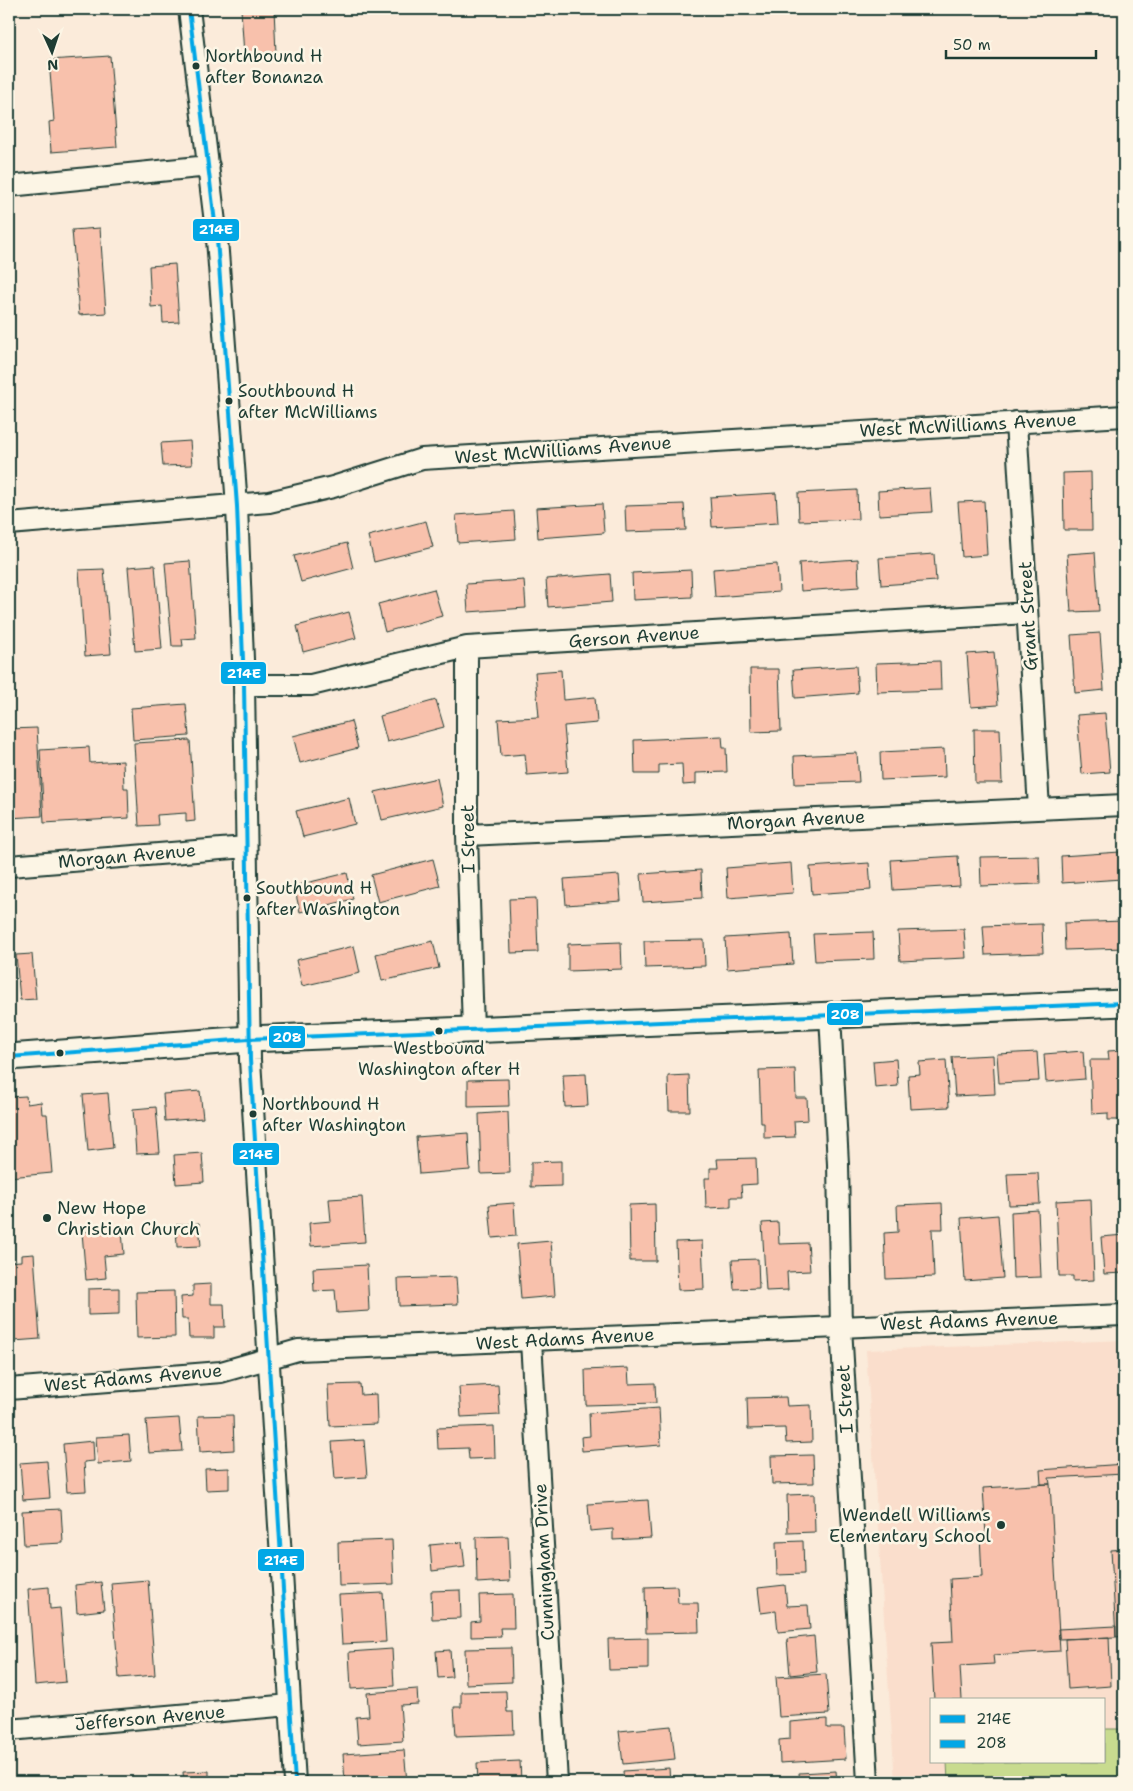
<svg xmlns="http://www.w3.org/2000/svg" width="1133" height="1791" font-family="'Shantell Sans',sans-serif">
	<rect width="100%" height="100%" fill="#fbebda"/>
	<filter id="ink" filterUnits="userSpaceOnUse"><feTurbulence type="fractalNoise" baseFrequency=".02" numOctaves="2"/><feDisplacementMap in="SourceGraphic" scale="10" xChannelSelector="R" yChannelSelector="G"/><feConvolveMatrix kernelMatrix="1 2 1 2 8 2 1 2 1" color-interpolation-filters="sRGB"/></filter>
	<g filter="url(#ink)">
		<path fill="#fadecc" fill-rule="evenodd" d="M1124,1340V1782H895L866,1350ZM932,1700H1104V1762H932Z"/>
		<path fill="#c8db8f" stroke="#748c62" d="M1104,1729H1124V1782H948L947,1762H1104Z"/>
		<path fill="#f8c1ac" stroke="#1f3d34" d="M241,9H274L276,53L244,55Z
			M110,56L117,147L51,152L49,122L54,121L49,60Z
			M100,228L106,313L79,315L72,230Z
			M175,264L179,322L163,323L162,306L151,307L149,266Z
			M190,441L192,465L163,466L161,443Z
			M1091,472L1092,530H1064L1063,473Z
			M930,488L932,512L879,515L878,491Z
			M857,490L858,519L799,521L798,493Z
			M776,493L778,523L712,527L710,497Z
			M984,501L987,555L962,557L958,502Z
			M602,504L604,533L538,538L536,508Z
			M684,504L686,530L626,532L625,506Z
			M514,511L516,539L458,543L456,515Z
			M426,521L433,547L374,562L368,536Z
			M347,543L353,568L301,582L294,556Z
			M1095,552L1099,611L1071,612L1067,554Z
			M934,554L936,581L881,585L879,558Z
			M858,559L859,587L801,591L799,563Z
			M190,561L196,638L182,639L183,646H172L165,563Z
			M777,564L779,592L715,597L713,569Z
			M155,565L162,649L135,651L128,567Z
			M104,569L111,654L85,656L79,570Z
			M691,570L692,597L633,600L632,573Z
			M610,574L612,602L548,607L546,579Z
			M524,580L526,608L468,612L466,584Z
			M434,589L442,616L385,632L378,604Z
			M349,612L356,638L303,652L297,626Z
			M1100,633L1104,690L1075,693L1071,635Z
			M994,652L998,705L971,707L967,654Z
			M940,661L941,690L877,692L876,663Z
			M856,666L858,693L795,698L793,670Z
			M750,669H779L781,731L751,732Z
			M561,670L563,700L595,697L597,723L564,726L568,772L527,775L525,754L501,756L498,719L539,717L535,672Z
			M436,700L444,727L387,742L380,716Z
			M186,704L189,736L133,740L131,708Z
			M1105,713L1110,772L1082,774L1077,715Z
			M351,721L358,748L300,763L293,736Z
			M37,728L42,816L9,818V729Z
			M974,729H1000L1002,783H975Z
			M722,736L723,748H726L727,772L696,773V784L683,785L682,764L659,765V774H635L634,740Z
			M190,740L195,821L186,822V813L157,815L158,825L139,826L134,743Z
			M89,747L90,763L123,761L124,788H128L129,818L44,823L40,750Z
			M944,749L945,777L881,780L880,752Z
			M857,753L859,782L795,784L794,756Z
			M437,778L443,806L382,820L375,792Z
			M349,798L355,824L303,837L296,811Z
			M1120,852L1122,879L1062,883L1061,856Z
			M958,856L960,886L893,890L891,860Z
			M1039,856L1040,884L981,886L980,857Z
			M433,859L440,886L378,902L371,875Z
			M791,863L793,893L728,898L726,868Z
			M869,863L871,890L812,894L810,867Z
			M701,870L702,898L643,902L641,874Z
			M347,873L353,899L300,912L294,886Z
			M619,875L621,901L566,905L564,879Z
			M536,898L538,952L511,953L509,899Z
			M1124,921V948L1065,950L1064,923Z
			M1042,924L1043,953L985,955L983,926Z
			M964,929L966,958L900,961L898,931Z
			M873,932L874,959L815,961L813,934Z
			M791,934L793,964L727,969L725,938Z
			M704,940L705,966L645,968L644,941Z
			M433,941L439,968L382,981L376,954Z
			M621,942L622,969L568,971V944Z
			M354,946L360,973L302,986L296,960Z
			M32,954L36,999L20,1000L16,955Z
			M9,977L11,1005H9Z
			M1124,1050V1085H1122L1124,1120H1108V1113L1092,1114L1090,1060H1109L1108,1051Z
			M1083,1051L1085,1079L1046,1082L1044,1054Z
			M1037,1052L1039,1081L999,1083L997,1054Z
			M993,1055L995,1094L955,1096L952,1057Z
			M896,1059L898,1086L875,1088L873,1061Z
			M946,1060L949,1107L910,1109L908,1075L920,1074L919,1062Z
			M795,1069L796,1098H807L808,1120L794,1121L795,1137L764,1138V1123H761L759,1070Z
			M586,1074L588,1106L565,1107L563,1075Z
			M689,1075L690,1111H669L668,1076Z
			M508,1079L509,1106L468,1107V1080Z
			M200,1091L203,1118L165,1121L163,1094Z
			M108,1093L113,1148L88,1151L83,1095Z
			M26,1096L27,1104L41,1102L42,1114H47L52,1173L9,1177V1097Z
			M156,1107L160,1153L136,1154L133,1109Z
			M508,1112L510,1173L481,1174L479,1114Z
			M468,1133L470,1170L419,1174L416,1137Z
			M202,1153L204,1182L176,1184L174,1155Z
			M756,1158L757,1184L741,1185L742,1197H731V1207L706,1208L705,1178H710V1168H718L717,1159Z
			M561,1161V1186L531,1187V1162Z
			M1038,1173L1040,1204L1009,1205L1007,1174Z
			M362,1197L365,1242L311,1246L309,1223L331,1221L329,1199Z
			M1091,1199L1094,1280L1073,1281V1276H1059L1056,1201Z
			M514,1203L516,1236L492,1238L489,1205Z
			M942,1203L943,1229H932L934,1277L886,1279L884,1233L898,1232L897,1205Z
			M655,1204L656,1261H630L629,1205Z
			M1038,1210L1041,1277L1013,1278L1011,1212Z
			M998,1215L1003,1278L965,1281L961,1218Z
			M778,1222L779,1244L808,1243L810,1271L787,1272L788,1290L766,1291L762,1223Z
			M199,1223L201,1246L177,1247L176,1225Z
			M102,1230V1234L122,1232L124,1254L104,1256L106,1278L86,1280L82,1232Z
			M1124,1235V1273L1104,1274L1101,1237Z
			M551,1241L555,1296L521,1299L517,1244Z
			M702,1241L704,1289L678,1290L676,1242Z
			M34,1254L40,1339L14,1341L9,1262L21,1261V1255Z
			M758,1259L759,1288L734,1289L732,1260Z
			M367,1265L369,1311L337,1313L335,1290L314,1291L313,1268Z
			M456,1277L458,1304L399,1306L398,1279Z
			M211,1284V1304H224L225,1327H214V1338H189L188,1319H182L181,1297L193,1296V1285Z
			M119,1288V1314L88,1315V1289Z
			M174,1291L175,1337L137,1338L136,1292Z
			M628,1368L629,1384L655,1383L656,1403L586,1405L585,1370Z
			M360,1384L361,1395L376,1394L377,1424L330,1426L328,1385Z
			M498,1385L500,1415L461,1417L459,1387Z
			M786,1397L787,1406L811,1405L812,1442L786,1443L785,1428L748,1429L747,1398Z
			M659,1408L661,1445L582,1451L581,1437L590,1436L589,1413Z
			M233,1415L234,1450L200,1452L198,1416Z
			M179,1418L182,1451L149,1453L146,1420Z
			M494,1426L495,1458L469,1459L468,1448L438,1449L437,1428Z
			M129,1435L131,1461L98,1464L96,1437Z
			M364,1440L367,1477L335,1479L332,1442Z
			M93,1441L94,1461L84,1462L86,1491L67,1492L63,1444Z
			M813,1455L814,1483L772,1484L771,1456Z
			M47,1461L50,1498L23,1500L20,1463Z
			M1124,1464V1474L1049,1478L1050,1484H1041L1040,1470Z
			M229,1468V1489L206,1490L205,1469Z
			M1050,1484L1060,1651L993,1655L994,1664L960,1666L962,1700H934L931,1643L953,1642L950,1579L982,1577L980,1535H986L983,1488Z
			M814,1494L815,1532L788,1533L787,1495Z
			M648,1500L651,1538L613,1540V1529L590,1531L588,1504Z
			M61,1509L63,1543L24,1545L22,1511Z
			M508,1536L510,1581L477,1583L476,1537Z
			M392,1540L394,1584L339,1586L338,1542Z
			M803,1541L804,1574L777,1575L776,1542Z
			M462,1542L465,1567L432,1571L430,1545Z
			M1124,1549V1636L1116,1637L1111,1550Z
			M148,1580L155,1675L119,1678L111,1583Z
			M101,1582L104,1610L77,1613L75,1585Z
			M785,1585L787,1606L808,1605L810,1629L778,1632L776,1611L761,1613L758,1588Z
			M677,1586L678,1603H698L699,1632L646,1633L645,1587Z
			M49,1587L50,1609L60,1608L66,1682L35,1685L28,1589Z
			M460,1590L461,1618L432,1619L431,1591Z
			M383,1593L386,1642L342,1644L339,1595Z
			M513,1594L514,1628H500L501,1636L471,1637V1622L480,1621L479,1595Z
			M1116,1626V1637L1059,1639L1058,1629Z
			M814,1636L817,1672L790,1675L787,1639Z
			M1109,1637L1111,1686L1068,1689L1065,1639Z
			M648,1638V1669L609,1670L608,1639Z
			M511,1648L512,1682L466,1684L465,1649Z
			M392,1649L394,1686L351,1689L349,1652Z
			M450,1650L452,1677L438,1678L436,1651Z
			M826,1674L829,1714L779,1717L776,1677Z
			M417,1689L418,1704L400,1705L403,1741L358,1744L356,1717L369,1716L367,1693Z
			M506,1691L507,1712H513L514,1734L456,1736L454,1707H461V1692Z
			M827,1719V1728H844L846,1759L780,1763L779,1740L790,1739V1722Z
			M671,1726L675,1759L623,1764L619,1731Z
			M404,1750L407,1782H345L343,1754Z
			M520,1761L521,1782H478L477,1763Z
			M669,1768L670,1782H624L623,1771Z
			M209,1771V1782H184L183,1772Z
			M836,1771L837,1782H800L799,1773Z"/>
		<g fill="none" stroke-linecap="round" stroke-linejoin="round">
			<g stroke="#1f3d34" stroke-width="24">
				<path id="minor" d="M189,9L217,239L237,506L244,685L250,1060L295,1782
					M9,186L209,166
					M1016,422L1039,809
					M9,524L269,502L333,487L422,459L1124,416
					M467,647V835L473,1030
					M244,685H311L467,647L1027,613
					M467,835L1124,805
					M9,866L246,847
					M830,1015L838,1164L841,1327L868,1782
					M531,1341L557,1782
					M9,1389L221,1372L298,1350L1124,1315
					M9,1730L290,1705"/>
			</g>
			<g stroke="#1f3d34" stroke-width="29">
				<path id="major" d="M9,1057L249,1039L1124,1003"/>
			</g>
			<use href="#minor" stroke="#fcf5e5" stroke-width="20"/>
			<use href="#major" stroke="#fcf5e5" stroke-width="25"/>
			<g stroke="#fcf5e5" stroke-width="8">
				<path id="bus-1" d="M189,9L217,239L237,506L244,685L250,1060L295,1782"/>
			</g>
			<g stroke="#fcf5e5" stroke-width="8">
				<path id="bus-2" d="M9,1057L249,1039L1124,1003"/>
			</g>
			<use href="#bus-1" stroke="#02a7e6" stroke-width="4"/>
			<use href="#bus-2" stroke="#02a7e6" stroke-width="4"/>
		</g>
	</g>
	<g fill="#1f3d34" stroke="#fcf5e5" stroke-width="2">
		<circle cx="196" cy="66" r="4.5"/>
		<circle cx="229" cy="401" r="4.5"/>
		<circle cx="247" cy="898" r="4.5"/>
		<circle cx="439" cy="1031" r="4.5"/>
		<circle cx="60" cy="1053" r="4.5"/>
		<circle cx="253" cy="1114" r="4.5"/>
		<circle cx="47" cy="1218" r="5"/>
		<circle cx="1001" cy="1525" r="5"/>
	</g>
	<g text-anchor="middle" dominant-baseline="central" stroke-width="5" stroke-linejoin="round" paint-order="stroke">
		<g font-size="17" fill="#1f3d34" stroke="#fcf5e5" text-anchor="start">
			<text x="205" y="56">Northbound H<tspan x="205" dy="21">after Bonanza</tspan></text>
			<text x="238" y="391">Southbound H<tspan x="238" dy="21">after McWilliams</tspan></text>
			<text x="256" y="888">Southbound H<tspan x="256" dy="21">after Washington</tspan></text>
			<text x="439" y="1048" text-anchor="middle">Westbound<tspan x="439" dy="21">Washington after H</tspan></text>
			<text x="262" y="1104">Northbound H<tspan x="262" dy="21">after Washington</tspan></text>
		</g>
		<g font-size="18" fill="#1f3d34" stroke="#fcf5e5">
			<text transform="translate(968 425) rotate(-3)">West McWilliams Avenue</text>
			<text transform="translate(563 450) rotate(-4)">West McWilliams Avenue</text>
			<text transform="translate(1028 616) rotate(-93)">Grant Street</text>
			<text transform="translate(634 637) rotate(-4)">Gerson Avenue</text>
			<text transform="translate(796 820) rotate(-3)">Morgan Avenue</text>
			<text transform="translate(468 839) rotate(-91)">I Street</text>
			<text transform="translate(127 856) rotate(-5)">Morgan Avenue</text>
			<text transform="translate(969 1321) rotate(-2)">West Adams Avenue</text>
			<text transform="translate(565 1339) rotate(-3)">West Adams Avenue</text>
			<text transform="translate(133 1378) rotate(-5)">West Adams Avenue</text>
			<text transform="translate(845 1399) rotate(-93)">I Street</text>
			<text transform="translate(544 1562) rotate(-93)">Cunningham Drive</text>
			<text transform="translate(150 1718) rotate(-5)">Jefferson Avenue</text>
		</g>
		<g font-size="18" fill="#1f3d34" stroke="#fcf5e5" text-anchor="start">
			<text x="57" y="1208">New Hope<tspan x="57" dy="21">Christian Church</tspan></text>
			<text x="991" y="1515" text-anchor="end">Wendell Williams<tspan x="991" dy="21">Elementary School</tspan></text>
		</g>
	</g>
	<g stroke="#fcf5e5" stroke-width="2">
		<rect x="192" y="218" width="48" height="24" rx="5" fill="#02a7e6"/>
		<rect x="220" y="661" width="47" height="24" rx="5" fill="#02a7e6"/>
		<rect x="826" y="1002" width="38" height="24" rx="5" fill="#02a7e6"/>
		<rect x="268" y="1025" width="38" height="24" rx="5" fill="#02a7e6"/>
		<rect x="232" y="1142" width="48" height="24" rx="5" fill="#02a7e6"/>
		<rect x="257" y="1548" width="48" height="24" rx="5" fill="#02a7e6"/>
	</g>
	<g font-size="14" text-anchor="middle" font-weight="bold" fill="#fff">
		<text x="216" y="234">214E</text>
		<text x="244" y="678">214E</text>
		<text x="845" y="1019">208</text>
		<text x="287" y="1042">208</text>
		<text x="256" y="1159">214E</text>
		<text x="281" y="1565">214E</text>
	</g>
	<rect width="1133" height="1791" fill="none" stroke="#fcf5e5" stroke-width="30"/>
	<rect x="15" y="15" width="1103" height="1761" fill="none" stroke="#1f3d34" stroke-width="2" filter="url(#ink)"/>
	<rect x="930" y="1698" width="175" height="65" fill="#fcf5e5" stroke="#a4ab9e"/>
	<rect x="940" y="1715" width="25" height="8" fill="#02a7e6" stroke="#a4ab9e"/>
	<text x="976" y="1724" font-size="15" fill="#1f3d34">214E</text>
	<rect x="940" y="1740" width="25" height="8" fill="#02a7e6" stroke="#a4ab9e"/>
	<text x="976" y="1748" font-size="15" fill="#1f3d34">208</text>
	<g transform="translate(52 52) rotate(177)" stroke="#fcf5e5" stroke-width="4" paint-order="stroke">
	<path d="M0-4L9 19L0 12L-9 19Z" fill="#1f3d34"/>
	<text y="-8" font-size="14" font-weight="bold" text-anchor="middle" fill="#1f3d34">N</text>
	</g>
	<path d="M946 50v8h150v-8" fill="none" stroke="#1f3d34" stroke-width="2.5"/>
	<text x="953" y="50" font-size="15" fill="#1f3d34" stroke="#fcf5e5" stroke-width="4" paint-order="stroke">50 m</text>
</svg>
